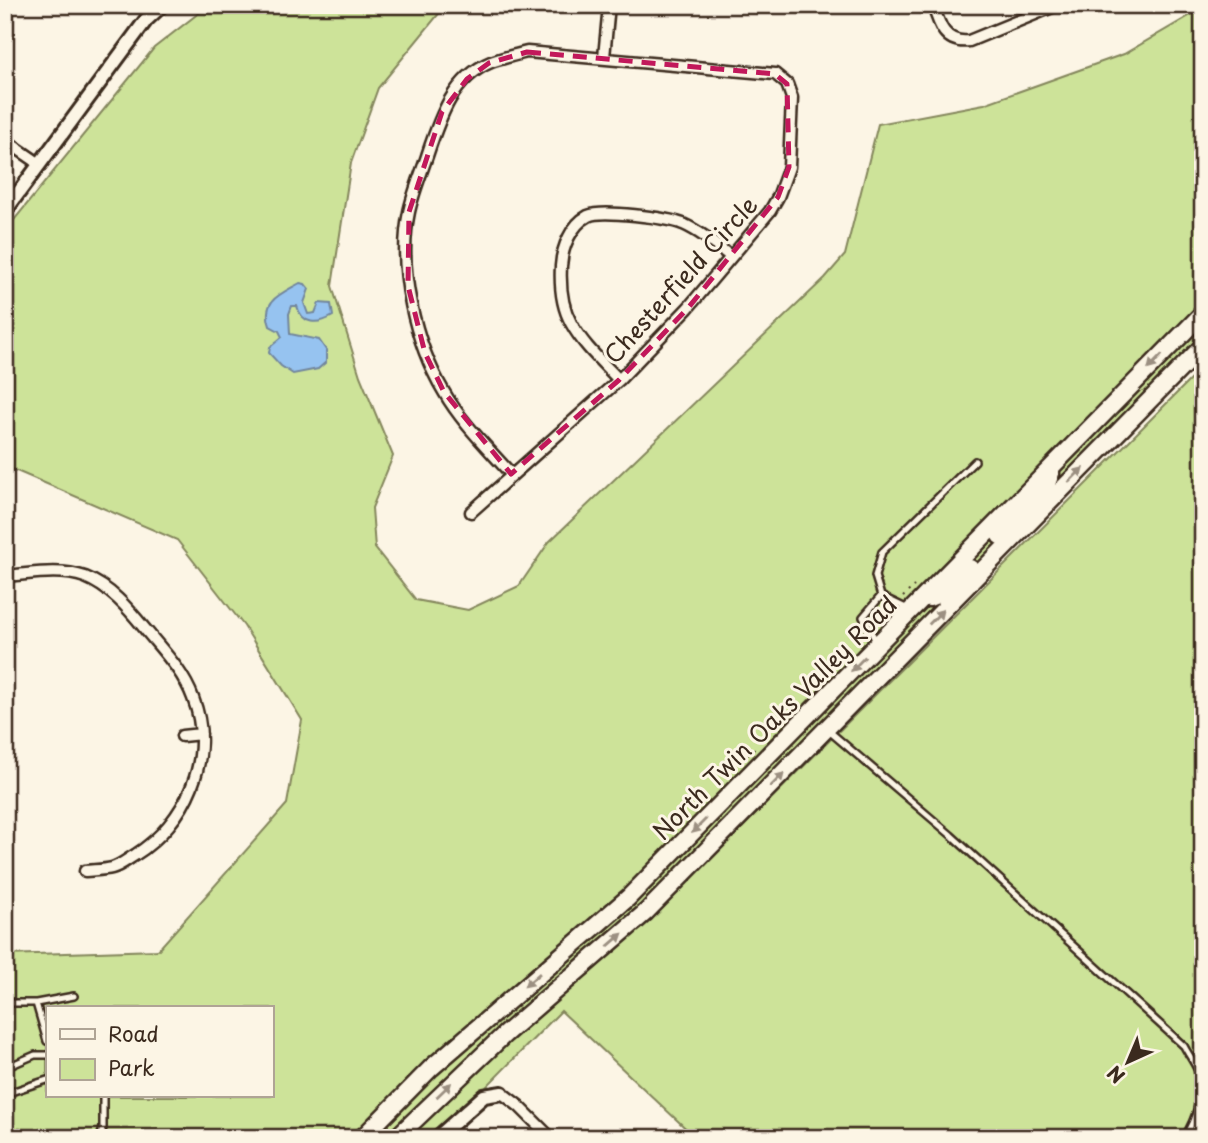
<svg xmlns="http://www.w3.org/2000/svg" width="1208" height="1143" font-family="'Playpen Sans',sans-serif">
	<rect width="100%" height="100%" fill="#fcf5e5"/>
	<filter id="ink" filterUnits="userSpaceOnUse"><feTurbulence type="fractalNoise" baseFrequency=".0143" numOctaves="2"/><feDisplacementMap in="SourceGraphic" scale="14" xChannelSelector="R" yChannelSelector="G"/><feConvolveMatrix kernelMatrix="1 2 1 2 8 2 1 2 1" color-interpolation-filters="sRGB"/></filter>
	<g filter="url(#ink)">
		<path fill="#cde399" stroke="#84865c" stroke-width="2" fill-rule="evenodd" d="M209,5H446L378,88L351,163L332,286L360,376L393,456L372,508L375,548L416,600L468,610L519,586L549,542L825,278L845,255L878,124L984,104L1124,54L1203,8V354L640,930L1203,367V1138H696L561,1011L436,1138H5V955L158,950L287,804L302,720L244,626L177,540L5,466V231L154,48ZM47,1008H271V1096H47Z"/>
		<path fill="#96c3f0" stroke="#72869c" stroke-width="2" d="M300,283L305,284L309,289L304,303L308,314L315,313L319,303L331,304L333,316C318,325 302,325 297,306H292L289,314L290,334L319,340L326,350V362L318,369L293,374L281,366L269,353L270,347L282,337L279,331L270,326C261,300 281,294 300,283Z"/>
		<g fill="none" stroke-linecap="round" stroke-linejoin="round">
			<g stroke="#3b2a1e" stroke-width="10">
				<path id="service" d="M881,596L875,576L882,552L975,461
					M876,641L863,617L881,596L908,609
					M829,731L951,835L1184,1046C1188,1054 1195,1063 1198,1071C1205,1094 1196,1119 1184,1138
					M5,1003H36
					M47,1041L36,1003L74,996
					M5,1068L35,1055H47
					M5,1094L47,1080
					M100,1138L103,1128V1096"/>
			</g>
			<g stroke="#3b2a1e" stroke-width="15">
				<path id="minor" d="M933,5C939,25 945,44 969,41L1057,5
					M604,57L609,5
					M5,140L40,164
					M619,380C602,362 583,345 571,323C562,307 560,284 561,266C562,248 571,225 588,216C601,209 668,218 683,224C701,232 716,245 731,257
					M471,512L619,380L688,308L770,211L778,197L789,167L792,98L787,84L775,74L527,52C515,55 502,58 491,62C452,78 439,120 427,156C421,174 413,193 409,212C397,268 415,343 444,392C461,422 488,448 511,474
					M5,576C31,574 60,568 85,577C110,587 128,608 145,629C163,651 183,671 193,698C216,757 186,823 135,855C128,859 120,866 112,868C104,870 94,870 85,871
					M182,736L201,734
					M502,1093L519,1106L551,1138"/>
			</g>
			<g stroke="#3b2a1e" stroke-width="18">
				<path id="tertiary" d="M5,211L146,20L162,5
					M437,1138L484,1096L502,1093"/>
			</g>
			<g stroke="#3b2a1e" stroke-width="21">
				<path id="primary" d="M1000,536L1045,489L1051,473
					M929,598L944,592L970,568
					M362,1138L431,1068L628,898L1203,313
					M396,1138L505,1034L646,912L1203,346"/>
			</g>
			<path stroke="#3b2a1e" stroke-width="2" stroke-dasharray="2 5" stroke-linecap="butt" d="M903,597L914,586
				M743,760L756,747"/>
			<use href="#service" stroke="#fcf5e5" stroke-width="5"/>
			<use href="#minor" stroke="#fcf5e5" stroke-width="10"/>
			<use href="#tertiary" stroke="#fcf5e5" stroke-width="12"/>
			<use href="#primary" stroke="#fcf5e5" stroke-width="16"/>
		</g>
		<defs><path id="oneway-solid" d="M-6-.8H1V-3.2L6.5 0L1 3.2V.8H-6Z" transform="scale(1.75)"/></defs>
		<g fill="#9c9082">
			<use href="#oneway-solid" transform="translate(1155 362) rotate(134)"/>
			<use href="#oneway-solid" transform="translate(1076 475) rotate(-45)"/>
			<use href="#oneway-solid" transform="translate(936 617) rotate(-46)"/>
			<use href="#oneway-solid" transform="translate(858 664) rotate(134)"/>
			<use href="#oneway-solid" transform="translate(777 780) rotate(-45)"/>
			<use href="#oneway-solid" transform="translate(699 826) rotate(135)"/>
			<use href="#oneway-solid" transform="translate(615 940) rotate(-41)"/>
			<use href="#oneway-solid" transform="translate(532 980) rotate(139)"/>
			<use href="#oneway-solid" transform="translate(444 1090) rotate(-44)"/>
		</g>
	</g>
	<path fill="none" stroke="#c2185b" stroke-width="5" stroke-dasharray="14 9" stroke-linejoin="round" d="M527,52L775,74L787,84L789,167L778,197L688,308L619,380L511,474L444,392L425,353L408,286L409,212L442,112L467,79L489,63Z"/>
	<g text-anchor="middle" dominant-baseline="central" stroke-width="6" stroke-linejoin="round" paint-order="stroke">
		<g font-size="24" fill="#3b2a1e" stroke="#fcf5e5">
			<text transform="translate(680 279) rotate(-48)">Chesterfield Circle</text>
			<text transform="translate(774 717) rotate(-45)">North Twin Oaks Valley Road</text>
		</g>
	</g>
	<rect width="1208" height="1143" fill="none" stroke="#fcf5e5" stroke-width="28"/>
	<rect x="14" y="14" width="1180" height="1115" fill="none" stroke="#3b2a1e" stroke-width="2.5" filter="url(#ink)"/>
	<rect x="46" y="1006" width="228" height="91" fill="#fcf5e5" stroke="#afa495" stroke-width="2"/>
	<rect x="60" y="1029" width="35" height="10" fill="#fcf5e5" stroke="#afa495" stroke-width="2"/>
	<text x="108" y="1042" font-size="21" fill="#3b2a1e">Road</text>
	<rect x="60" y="1059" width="35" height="21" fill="#cde399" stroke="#afa495" stroke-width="2"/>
	<text x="108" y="1076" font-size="21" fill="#3b2a1e">Park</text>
	<g transform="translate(1128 1062) rotate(224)" stroke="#fcf5e5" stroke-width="5" paint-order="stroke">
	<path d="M0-5L12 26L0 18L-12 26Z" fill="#3b2a1e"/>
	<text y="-10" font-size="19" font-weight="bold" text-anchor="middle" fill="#3b2a1e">N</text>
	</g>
</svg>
